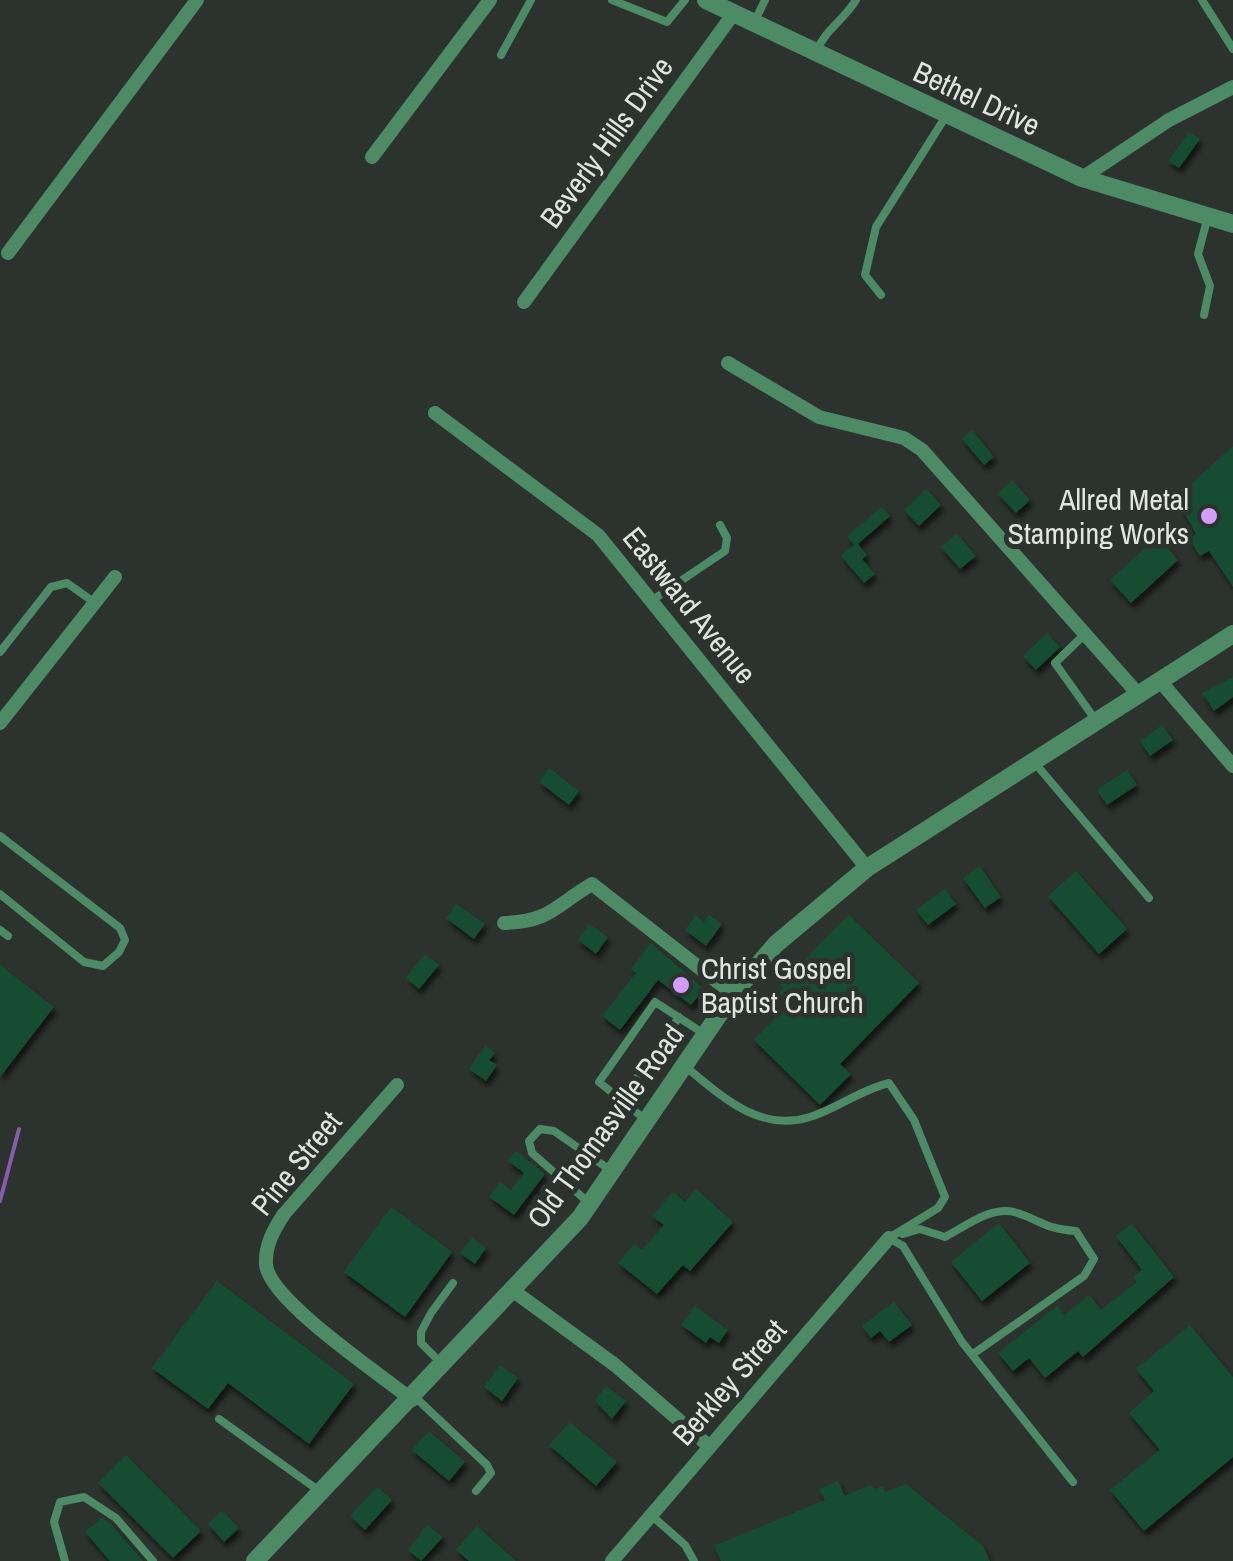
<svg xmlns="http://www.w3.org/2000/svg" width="1233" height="1561" font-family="'Archivo Narrow',sans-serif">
	<defs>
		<filter id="shadow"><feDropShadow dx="3" dy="5.5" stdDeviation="2.5" flood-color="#0009"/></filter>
	</defs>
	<rect width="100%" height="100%" fill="#2c322e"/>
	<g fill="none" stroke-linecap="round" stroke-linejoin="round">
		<path stroke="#885bab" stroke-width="4" d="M0,1201L19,1129"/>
	</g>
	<path fill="#164e31" filter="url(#shadow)" d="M1189,132L1200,139L1179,168L1168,161Z
		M972,430L994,457L984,465L962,439Z
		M1233,446V587L1209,551L1200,556L1189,539L1196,534L1176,498Z
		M1012,480L1030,500L1016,513L998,494Z
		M926,489L941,505L919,526L904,510Z
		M882,507L890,516L858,544L867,555L862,559L875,574L864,583L841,556L854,545L847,536Z
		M957,534L976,556L960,569L941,547Z
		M1158,537L1178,560L1131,603L1110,580Z
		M1047,633L1060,647L1036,670L1023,656Z
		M1233,677V697L1214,711L1202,693Z
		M1162,725L1173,740L1150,756L1140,741Z
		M549,768L579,791L569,805L539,782Z
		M1127,770L1137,785L1107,805L1097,790Z
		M980,866L1001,897L985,908L963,878Z
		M1076,871L1127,929L1099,954L1048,896Z
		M945,889L956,904L928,925L916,910Z
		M456,904L485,924L474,939L446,918Z
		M696,915L704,922L709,915L722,924L706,946L685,930Z
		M849,915L919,983L840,1064L851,1074L820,1105L754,1040L789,1005L778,994L783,988L780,985Z
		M589,924L608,937L596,954L578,940Z
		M651,943L704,989L691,1005L658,980L620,1030L602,1016L636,973L631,969Z
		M425,954L439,965L419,989L406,978Z
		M0,965L54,1007L0,1077Z
		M485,1046L495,1053L489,1060L497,1065L486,1081L469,1069Z
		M516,1151L545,1174L514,1215L489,1197L500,1182L511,1190L524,1173L508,1161Z
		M696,1189L733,1222L690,1271L683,1265L657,1294L618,1263L634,1244L642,1250L664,1225L652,1216L673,1192L685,1202Z
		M391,1207L452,1252L405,1317L344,1272Z
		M999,1223L1030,1263L982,1301L951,1262Z
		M1132,1224L1174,1277L1083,1357L1078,1351L1045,1378L1029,1358L1013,1371L998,1353L1057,1306L1065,1315L1089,1295L1101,1310L1137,1282L1133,1277L1142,1270L1116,1236Z
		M472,1238L486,1248L475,1264L460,1253Z
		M217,1281L354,1384L309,1444L228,1383L208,1409L152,1368Z
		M894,1302L912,1325L889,1342L880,1331L871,1338L862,1326Z
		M695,1306L728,1330L719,1343L710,1337L706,1343L681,1325Z
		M1190,1325L1233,1377V1457L1144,1531L1110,1490L1160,1450L1129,1413L1154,1391L1136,1369Z
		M500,1365L518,1378L502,1401L484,1387Z
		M606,1386L626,1401L612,1419L595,1401Z
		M570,1422L617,1462L596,1486L549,1445Z
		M429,1431L465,1462L449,1481L412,1450Z
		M126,1455L201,1531L173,1558L98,1483Z
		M838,1481L845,1496L870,1485L875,1489L883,1486L886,1492L906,1484L983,1546L990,1561H721L714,1546L825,1500L819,1489Z
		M377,1487L392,1500L365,1530L350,1516Z
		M222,1511L239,1528L224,1542L208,1524Z
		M102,1518L111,1524L143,1561H110L85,1532Z
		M427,1525L443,1537L421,1561L408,1550Z
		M477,1526L516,1561H469L456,1550Z"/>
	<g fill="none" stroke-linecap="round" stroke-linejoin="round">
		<path stroke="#4d8a66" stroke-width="8" d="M612,0L667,22L685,0
			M1202,0L1233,49
			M754,23L765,0
			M816,52C824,31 844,20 856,0
			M501,55L531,0
			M881,295L865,275L876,227L946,116
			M1204,315L1210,286L1198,254L1208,216
			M651,601L725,551L727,538L720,525
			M1085,634L1055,663L1097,722
			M0,652L51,587L67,583L95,603
			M1034,762L1149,898
			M0,836L120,928L125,940L119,952L103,966L84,962L0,894
			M0,930L8,936
			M686,1067C721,1096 760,1133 810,1117C838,1108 860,1090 889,1083L914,1120L945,1197L938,1208L889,1238
			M621,1101L679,1017
			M647,1121L599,1082L655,1002L706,1035
			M589,1203L532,1153L529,1141L540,1129L554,1131L613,1172
			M903,1234L920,1229L945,1237C964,1227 991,1206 1014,1212C1040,1219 1043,1229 1076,1231L1094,1259L1084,1276L973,1354
			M889,1238L903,1246L962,1342L1073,1482
			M440,1362L421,1343V1332L431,1313L453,1283
			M415,1397L487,1465L491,1473L476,1491
			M219,1419L318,1490
			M651,1515L685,1545L694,1561
			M65,1561L54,1522L60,1502L84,1497L116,1518L153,1561"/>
		<path stroke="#4d8a66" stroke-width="14" d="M372,157L490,0
			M1082,178L1169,120L1233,87
			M8,253L197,0
			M524,302L734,13
			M728,363L819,417L904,438L922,450L1139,695
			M435,413L598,535L867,868
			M1160,681L1233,766
			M0,723L115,577
			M504,923C550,922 556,905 592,884L733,994
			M397,1085L284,1214C274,1229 265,1245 266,1264C268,1300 382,1375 412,1400
			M512,1290L615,1365L710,1447
			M612,1561L889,1238"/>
		<path stroke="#4d8a66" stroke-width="18" d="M706,0L1082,178L1233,224
			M255,1561L580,1218L733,994L776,944L867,868L1233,634"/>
	</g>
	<g fill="#d19dfe" stroke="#2c322e" stroke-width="4">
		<circle cx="1209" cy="516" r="10"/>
		<circle cx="681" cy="985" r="10"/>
	</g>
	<g text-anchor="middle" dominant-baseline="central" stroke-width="10" stroke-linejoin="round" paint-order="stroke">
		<g font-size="30" fill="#e2e6e3" stroke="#2c322e">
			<text transform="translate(977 98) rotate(25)">Bethel Drive</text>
			<text transform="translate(606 142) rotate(-54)">Beverly Hills Drive</text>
			<text transform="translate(690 605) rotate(51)">Eastward Avenue</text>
			<text transform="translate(605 1126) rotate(-54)">Old Thomasville Road</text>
			<text transform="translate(296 1163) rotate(-51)">Pine Street</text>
			<text transform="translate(729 1382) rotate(-49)">Berkley Street</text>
		</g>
		<g font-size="30" fill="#e2e6e3" stroke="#2c322e" text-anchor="end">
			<text x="1189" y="499">Allred Metal<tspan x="1189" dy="34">Stamping Works</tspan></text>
			<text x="701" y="968" text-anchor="start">Christ Gospel<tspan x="701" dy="34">Baptist Church</tspan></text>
		</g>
	</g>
</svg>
